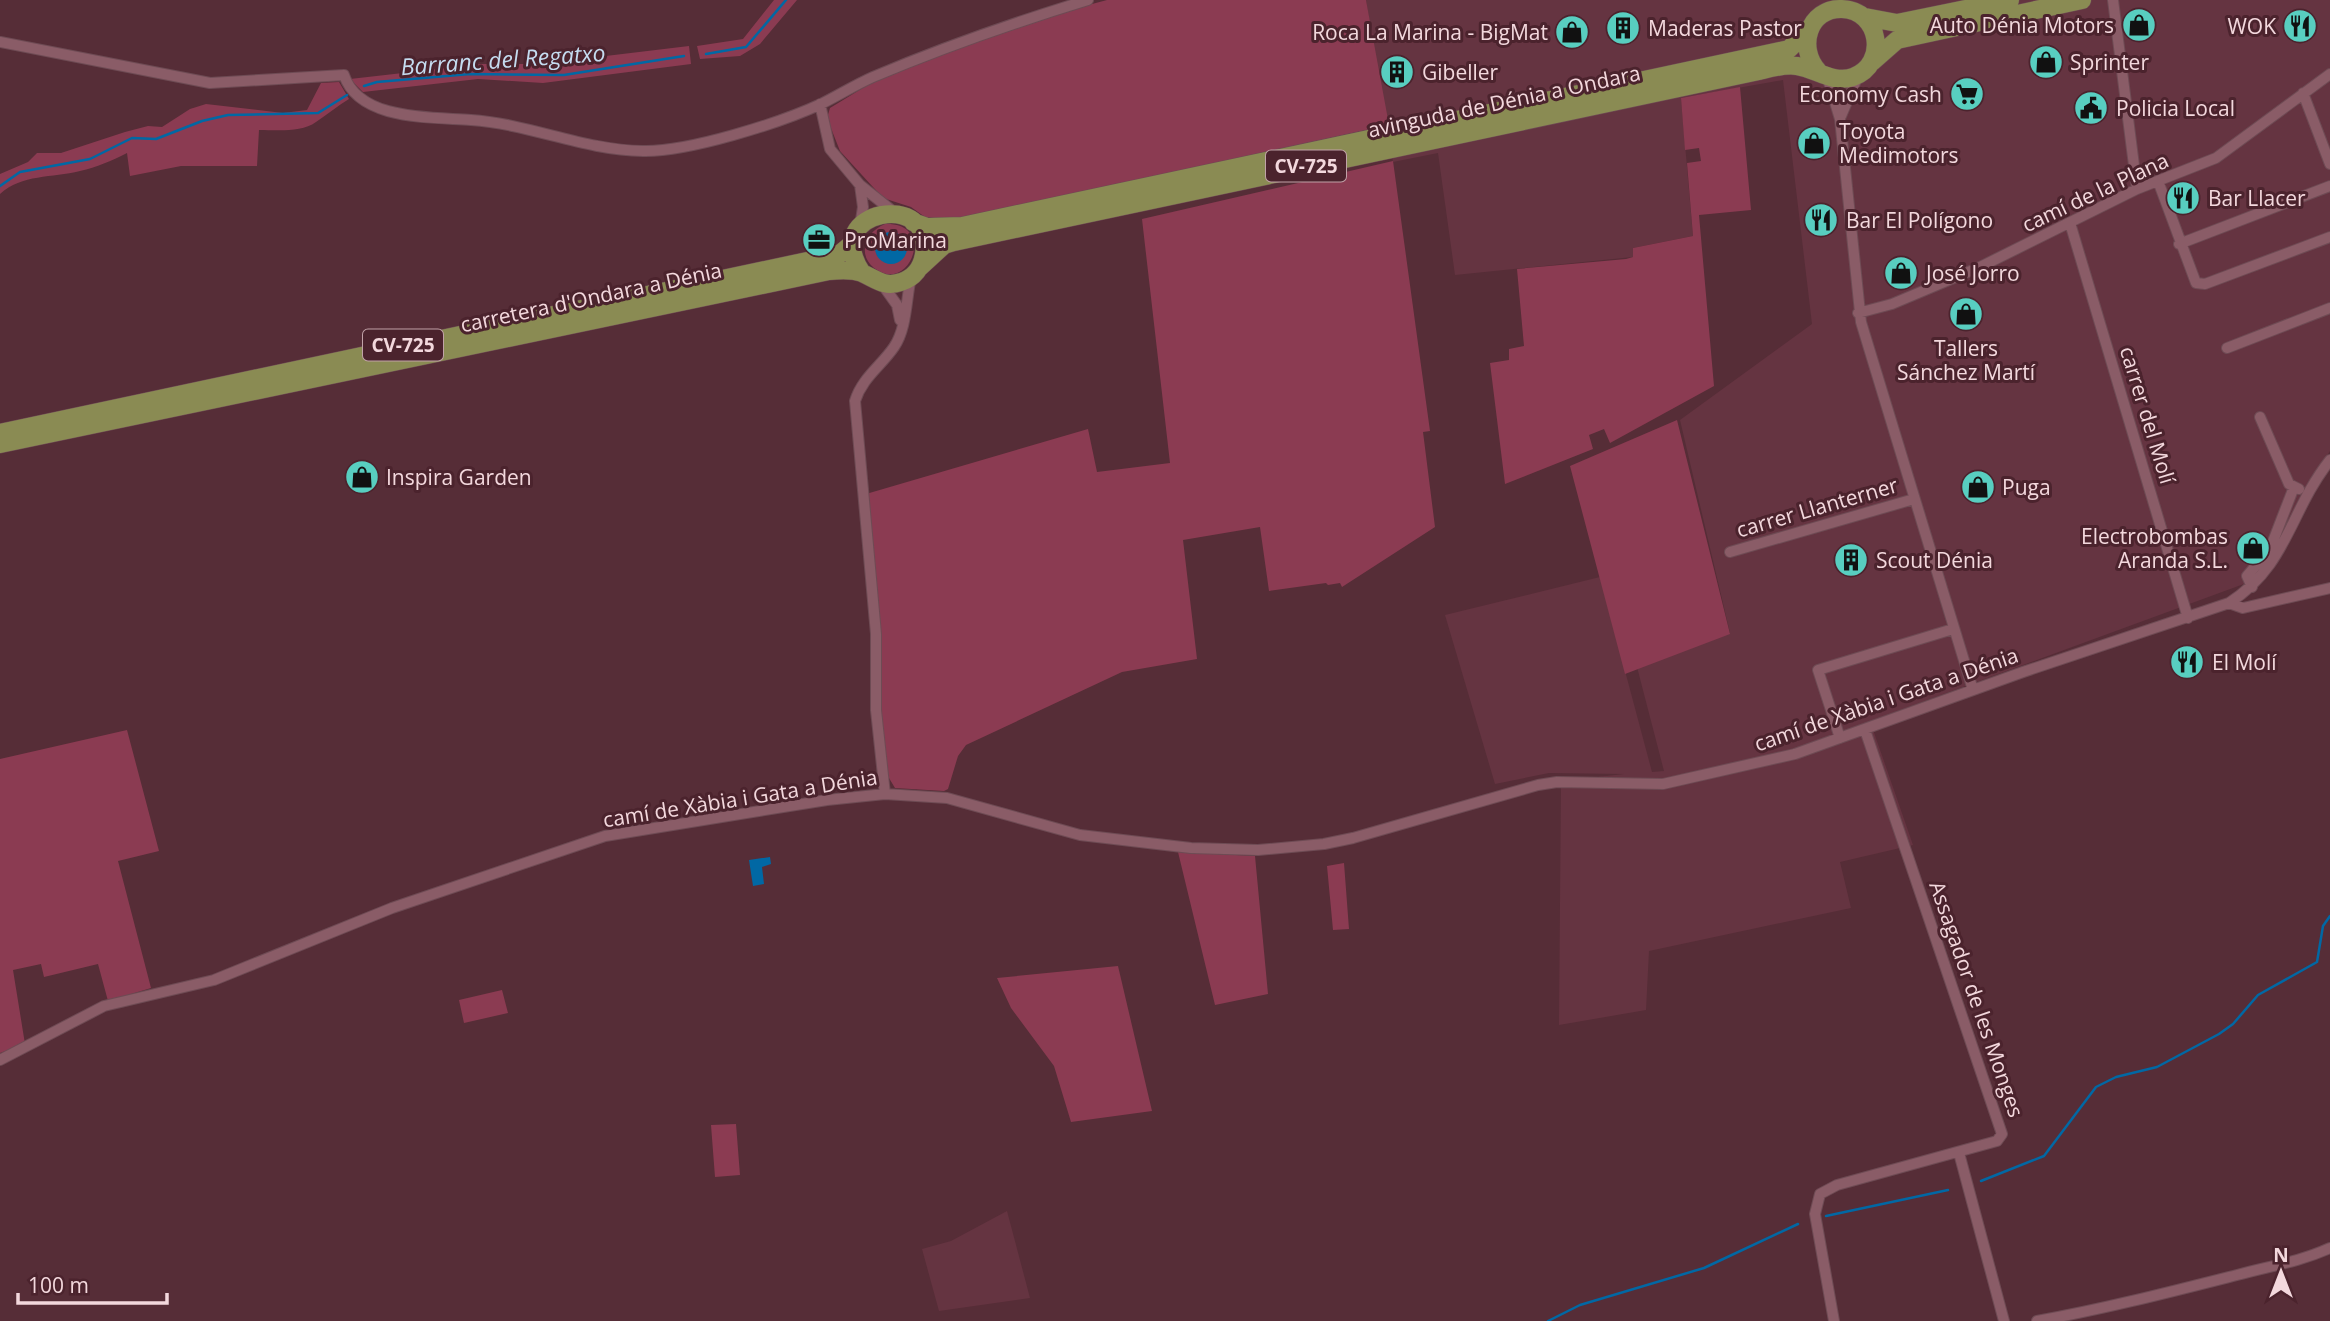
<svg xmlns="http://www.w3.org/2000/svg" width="2330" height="1321" font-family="'Open Sans',sans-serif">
	<rect width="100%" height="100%" fill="#562d37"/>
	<path fill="#653441" d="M1366,0H2330V451L2299,499L2271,556L2252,581L1870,721L1913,845L1840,862L1851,908L1649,951L1646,1010L1559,1025L1561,781L1624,774L1549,773L1495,784L1445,615L1600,577L1652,772L1664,771L1637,667L1730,633L1680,420L1812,324L1783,80L1681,98L1693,236L1633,248V257L1455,275L1438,153L1393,162Z
		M1007,1211L1030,1298L939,1311L922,1249L951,1241Z"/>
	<path fill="#8b3b52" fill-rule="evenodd" d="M774,0H797L760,44L740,56L700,59L697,46L743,39Z
		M1107,0H1366L1389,125L954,220L925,217L911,207L883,198L840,151L827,118L830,108L871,83L935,56L1051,15Z
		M689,46L691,64L543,83L478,79L363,92L350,79L482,64H539Z
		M339,82L349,99C337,106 328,114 316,122C301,133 276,130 259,130L257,166H181L130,176L127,153C111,161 97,167 80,171C52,178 22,174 0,194V174L28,162L37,153H61L125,132L148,126L162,127L190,109L206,104L283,113L307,110L321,83Z
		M1740,87L1751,210L1699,215L1714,386L1610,443L1604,429L1589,435L1593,449L1505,484L1490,363L1509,360V349L1524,346L1517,269L1626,259L1633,257V248L1693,236L1687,163L1701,161L1699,148L1685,150L1681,98Z
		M1393,161L1430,431L1423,432L1435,527L1342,587L1340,583L1328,585L1326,583L1269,591L1260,527L1183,540L1197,659L1122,672L966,745L958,756L948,789L944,791L895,788L886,773L881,705V636L866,494L1088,429L1097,472L1170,463L1142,219Z
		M885,224C938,222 909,296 874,268C856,253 867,231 885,224ZM891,232L904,239L906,249L877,256L876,242Z
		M1677,420L1730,634L1625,674L1570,466Z
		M127,730L159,851L118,861L151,988L108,1001L98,964L44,977L41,964L13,970L25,1044L0,1053V759Z
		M1178,852L1255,856L1268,994L1215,1005Z
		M1344,863L1349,929L1333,930L1327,866Z
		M1118,966L1152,1111L1071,1122L1054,1066L1011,1008L997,978Z
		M502,990L508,1013L464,1023L459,1000Z
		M736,1124L740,1175L715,1177L711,1125Z"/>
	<path fill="#0168a4" d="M875 248a16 16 0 1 1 32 0a16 16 0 1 1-32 0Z
		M770,857L771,864L762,867L764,884L753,886L749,860Z"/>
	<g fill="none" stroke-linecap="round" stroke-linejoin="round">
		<path stroke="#0168a4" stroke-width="2.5" d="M706,54L746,47L786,0
			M364,86L377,82L470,74L564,75L684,56
			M0,186L20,172L90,159L132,138L156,139L202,121L228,115L318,113L347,95
			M1981,1181L2044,1156L2096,1087L2116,1077L2157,1067L2219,1034L2233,1024L2258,995L2317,962L2323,926L2330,916
			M1826,1216L1948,1190
			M1548,1321L1580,1305L1704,1268L1798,1224"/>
		<g stroke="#6e4b54" stroke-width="12">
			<path id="minor" d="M2113,0L2137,189
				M0,42L210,83L344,75C359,121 432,117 471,120C530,124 583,150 643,151C688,152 780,123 821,104C839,95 855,85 873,77C944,47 1016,22 1088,0
				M1827,76L1840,119L1861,322L1973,690
				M2303,93L2330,164
				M820,104L830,149L860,185L895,213
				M1841,116L1858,76
				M2158,181L2196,283L2205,284L2330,237
				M860,185L863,207L860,227
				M2070,223L2188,618
				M2179,244L2330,186
				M882,284L897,305L900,320
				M1858,313L1892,304L1980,267L2137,189L2216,158L2330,74
				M2227,348L2330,308
				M2260,417L2289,484L2299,489
				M1730,552L1914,499
				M2252,587L2247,576L2270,549L2294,487
				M2229,603L2243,608L2330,588
				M1840,738L1818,670L1953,629
				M885,794L876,710V634L855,401C862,378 881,366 894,347C907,328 906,299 911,277
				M0,1060L104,1006L214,980L392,908L605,836L827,800L885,794L947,798L1080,835L1191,848L1258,850L1324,844L1353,838L1538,785L1557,782L1663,784L1795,754L2023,672L2229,603C2288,565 2289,512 2330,460
				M1959,1153L2004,1321
				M1834,1321L1815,1214L1820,1194L1837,1185L1997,1141L2002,1134L1865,730
				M2037,1321C2104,1309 2170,1292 2237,1275C2270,1266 2299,1262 2330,1248"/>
		</g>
		<g stroke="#6e4b54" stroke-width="19">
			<path id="primary" d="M1865,17L1897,23L2010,0
				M1872,62L1897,40L2082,0
				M913,222L927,227L962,226L1789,49L1808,31
				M920,267L944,245L954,242L1759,71C1771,68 1784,64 1797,66C1816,69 1833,84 1853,77C1889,64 1880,10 1842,9C1808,8 1797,48 1818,71
				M0,433L831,256L841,253L853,243
				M0,444L829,271C839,270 852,269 862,273C876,279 884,288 901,282C914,278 922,267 924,254C936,190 818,208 862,273"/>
		</g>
		<use href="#minor" stroke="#8a5c67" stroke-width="10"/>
		<use href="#primary" stroke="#8a8b53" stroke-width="18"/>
	</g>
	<defs>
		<g id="shop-disc" transform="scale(1.75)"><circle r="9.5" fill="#58cec0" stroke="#4b232d"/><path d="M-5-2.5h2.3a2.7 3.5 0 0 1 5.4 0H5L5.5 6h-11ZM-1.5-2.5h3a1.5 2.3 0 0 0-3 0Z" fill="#111"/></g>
		<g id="restaurant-disc" transform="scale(1.75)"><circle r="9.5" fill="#58cec0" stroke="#4b232d"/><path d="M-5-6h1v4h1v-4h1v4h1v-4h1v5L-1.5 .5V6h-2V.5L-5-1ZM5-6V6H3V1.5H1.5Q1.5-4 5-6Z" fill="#111"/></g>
		<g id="building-disc" transform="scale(1.75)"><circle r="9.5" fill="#58cec0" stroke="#4b232d"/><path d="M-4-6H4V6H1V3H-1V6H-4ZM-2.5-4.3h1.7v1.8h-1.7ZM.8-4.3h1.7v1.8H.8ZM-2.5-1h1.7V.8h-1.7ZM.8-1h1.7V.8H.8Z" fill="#111"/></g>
		<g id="supermarket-disc" transform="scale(1.75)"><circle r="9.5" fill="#58cec0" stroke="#4b232d"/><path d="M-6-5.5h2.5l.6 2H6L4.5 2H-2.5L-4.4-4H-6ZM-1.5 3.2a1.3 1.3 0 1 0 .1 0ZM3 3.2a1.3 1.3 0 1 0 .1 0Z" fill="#111"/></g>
		<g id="civic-disc" transform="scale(1.75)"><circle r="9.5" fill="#58cec0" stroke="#4b232d"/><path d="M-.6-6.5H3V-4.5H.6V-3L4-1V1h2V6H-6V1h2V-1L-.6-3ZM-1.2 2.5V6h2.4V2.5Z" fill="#111"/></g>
		<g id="office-disc" transform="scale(1.75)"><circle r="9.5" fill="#58cec0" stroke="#4b232d"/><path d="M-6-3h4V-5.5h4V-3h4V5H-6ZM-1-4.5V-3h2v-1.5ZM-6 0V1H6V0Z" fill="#111"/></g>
	</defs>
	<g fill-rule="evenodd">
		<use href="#shop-disc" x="2139" y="25"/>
		<use href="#restaurant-disc" x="2300" y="26"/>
		<use href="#building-disc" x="1623" y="28"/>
		<use href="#shop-disc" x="1572" y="32"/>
		<use href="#shop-disc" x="2046" y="62"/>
		<use href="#building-disc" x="1397" y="72"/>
		<use href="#supermarket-disc" x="1967" y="94"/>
		<use href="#civic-disc" x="2091" y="108"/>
		<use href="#shop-disc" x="1814" y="143"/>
		<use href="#restaurant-disc" x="2183" y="198"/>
		<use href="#restaurant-disc" x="1821" y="220"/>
		<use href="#office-disc" x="819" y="240"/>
		<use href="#shop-disc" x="1901" y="273"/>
		<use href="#shop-disc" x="1966" y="314"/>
		<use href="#shop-disc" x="362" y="477"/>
		<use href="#shop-disc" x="1978" y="487"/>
		<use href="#shop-disc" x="2253" y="548"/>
		<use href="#building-disc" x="1851" y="560"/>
		<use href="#restaurant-disc" x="2187" y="662"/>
	</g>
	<g text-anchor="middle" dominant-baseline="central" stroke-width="6" stroke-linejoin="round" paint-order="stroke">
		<g fill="#4b232d" stroke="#c1a2a8" stroke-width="2">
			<rect x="1266" y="150.5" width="80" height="31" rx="5"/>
			<rect x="363" y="329.5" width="80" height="31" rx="5"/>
		</g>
		<g font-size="19" font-weight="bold" fill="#f3d8dd">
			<text x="1306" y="166">CV-725</text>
			<text x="403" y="345">CV-725</text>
		</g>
		<g font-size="21" fill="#f3d8dd" stroke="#4b232d" text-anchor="start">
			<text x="2114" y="25" text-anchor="end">Auto Dénia Motors</text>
			<text x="2276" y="26" text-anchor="end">WOK</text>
			<text x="1648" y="28">Maderas Pastor</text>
			<text x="1548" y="32" text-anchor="end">Roca La Marina - BigMat</text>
			<text x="2070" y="62">Sprinter</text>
			<text x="1422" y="72">Gibeller</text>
			<text x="1942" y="94" text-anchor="end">Economy Cash</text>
			<text x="2116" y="108">Policia Local</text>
			<text x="1839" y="131">Toyota<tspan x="1839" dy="24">Medimotors</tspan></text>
			<text x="2208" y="198">Bar Llacer</text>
			<text x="1846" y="220">Bar El Polígono</text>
			<text x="844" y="240">ProMarina</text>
			<text x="1926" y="273">José Jorro</text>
			<text x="1966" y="348" text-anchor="middle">Tallers<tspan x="1966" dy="24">Sánchez Martí</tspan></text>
			<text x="386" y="477">Inspira Garden</text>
			<text x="2002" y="487">Puga</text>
			<text x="2228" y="536" text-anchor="end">Electrobombas<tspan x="2228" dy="24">Aranda S.L.</tspan></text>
			<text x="1876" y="560">Scout Dénia</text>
			<text x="2212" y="662">El Molí</text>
		</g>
		<g font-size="21" fill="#f3d8dd" stroke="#4b232d">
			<text transform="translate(1504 101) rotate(-12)">avinguda de Dénia a Ondara</text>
			<text transform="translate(2095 192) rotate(-25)">camí de la Plana</text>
			<text transform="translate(591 297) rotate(-12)">carretera d'Ondara a Dénia</text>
			<text transform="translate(2148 415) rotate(73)">carrer del Molí</text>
			<text transform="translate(1817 507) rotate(-16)">carrer Llanterner</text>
			<text transform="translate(1886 699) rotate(-19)">camí de Xàbia i Gata a Dénia</text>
			<text transform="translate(740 798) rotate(-9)">camí de Xàbia i Gata a Dénia</text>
			<text transform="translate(1977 999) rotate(71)">Assagador de les Monges</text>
		</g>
		<g font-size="23" font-style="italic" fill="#c5dcf0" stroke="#4b232d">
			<text transform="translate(503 59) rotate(-4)">Barranc del Regatxo</text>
		</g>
	</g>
	<g transform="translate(2281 1272)" stroke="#4b232d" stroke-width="5" paint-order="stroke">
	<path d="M0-5L12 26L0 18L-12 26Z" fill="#f3d8dd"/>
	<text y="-10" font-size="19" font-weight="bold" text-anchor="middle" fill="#f3d8dd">N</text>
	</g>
	<path d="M18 1293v10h149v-10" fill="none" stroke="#f3d8dd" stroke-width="3.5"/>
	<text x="28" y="1293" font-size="21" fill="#f3d8dd" stroke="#4b232d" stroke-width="5" paint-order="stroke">100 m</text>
</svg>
